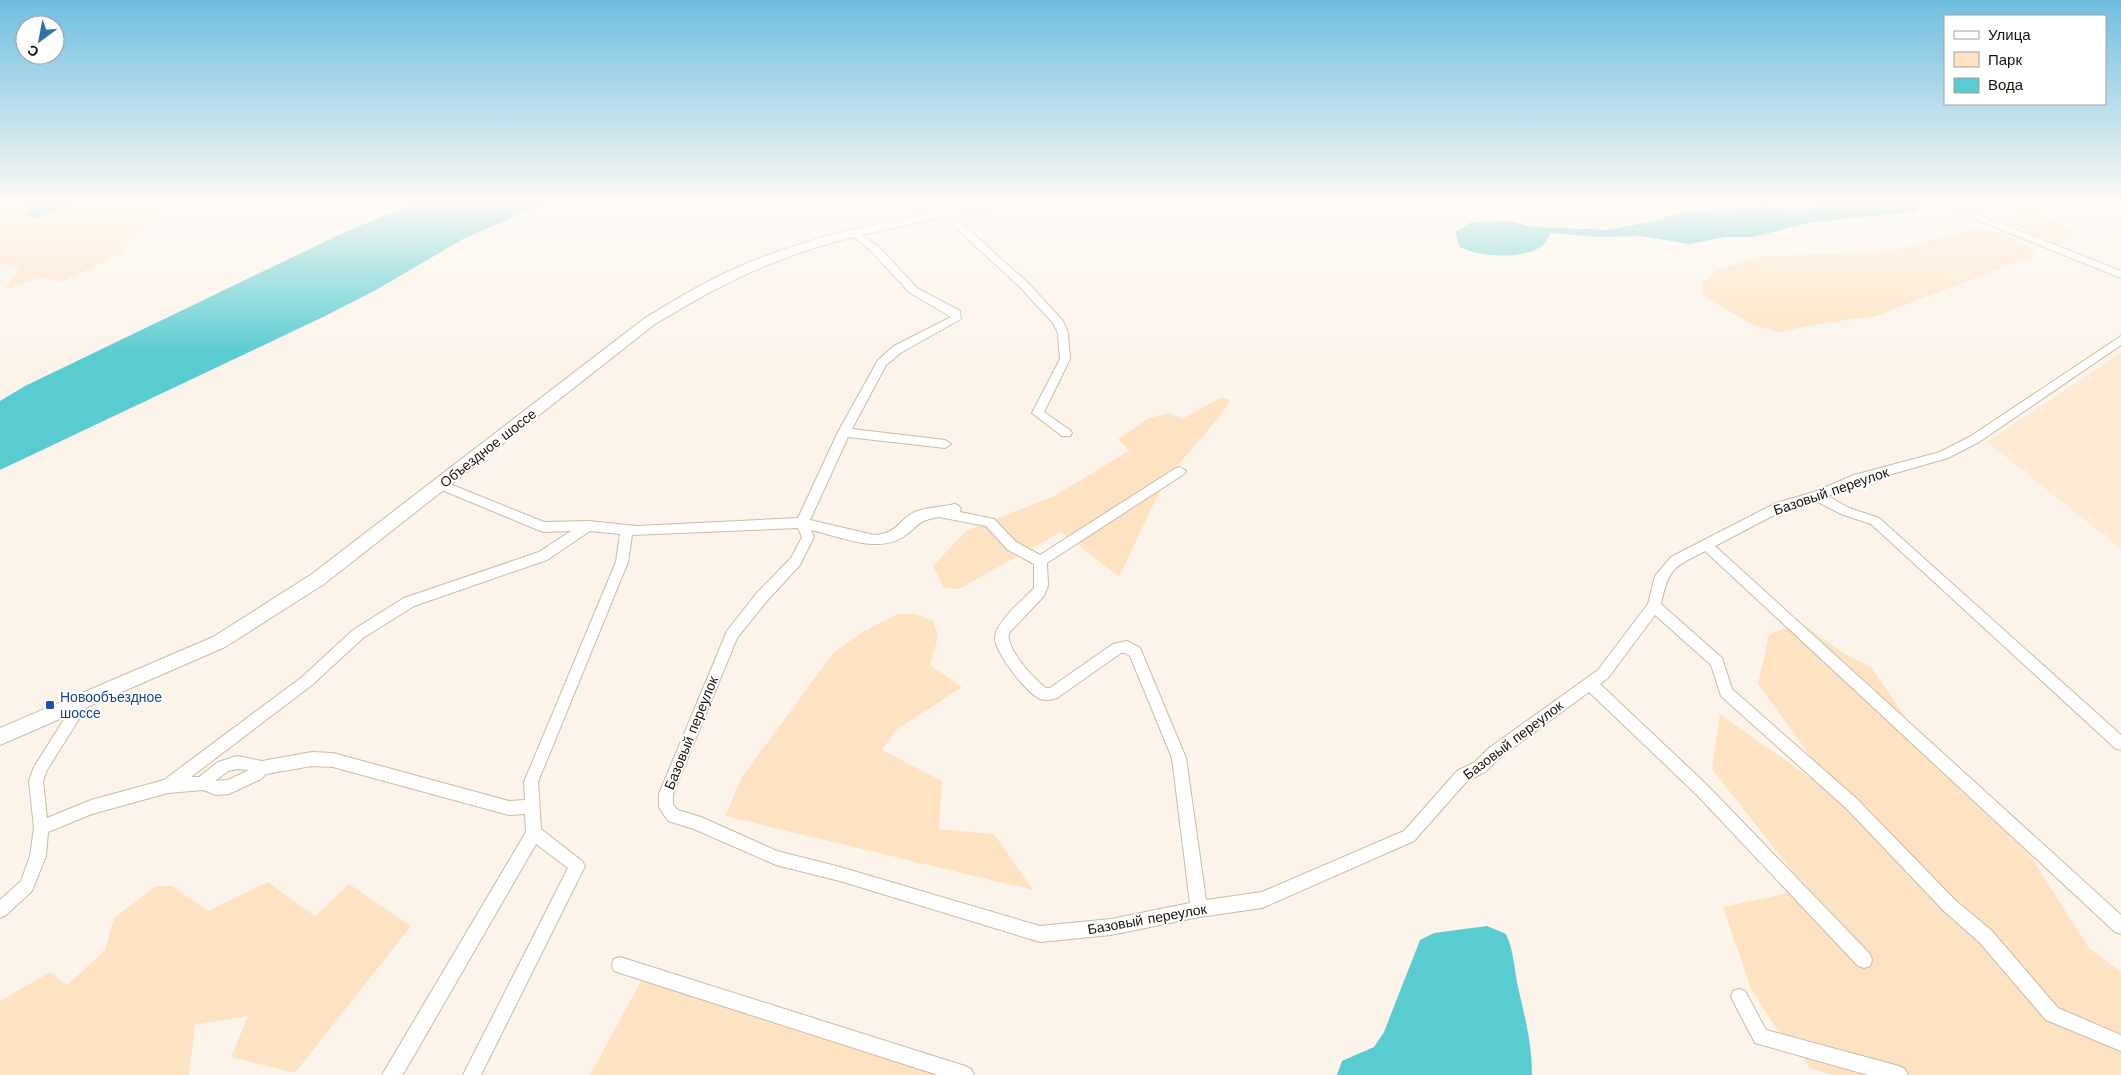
<svg xmlns="http://www.w3.org/2000/svg" width="2121" height="1075" font-family="'Work Sans',sans-serif">
	<rect width="100%" height="100%" fill="#fcf4eb"/>
	<path fill="#feead2" d="M2121,353V549L1987,442Z"/>
	<path fill="#fee3c3" d="M2,204H172L159,210L119,254L110,257L112,258L61,282L45,277L4,290L19,269L0,263V213Z
		M2026,211C2042,213 2064,221 2075,233L2057,244L2002,220Z
		M1974,229C1993,229 2025,239 2035,255L1876,316L1825,323L1779,332L1753,325L1704,296L1702,284L1715,271L1762,256L1857,253L1896,249Z
		M1220,398L1228,399L1229,403L1221,415L1165,480L1119,577L1061,532L959,589L944,588L933,566L966,531L1054,496L1129,451L1118,439L1149,418L1170,413L1182,419Z
		M897,614H916L933,621L938,637L930,665L962,687L896,730L882,750L942,781L939,829L994,834L1033,890L725,816L742,777L834,652L866,630Z
		M1790,625L1805,626L1843,653L1872,668L1914,730L2017,835L2089,948L2121,972V1075H1832L1809,1068L1797,1046L1777,1030L1751,989L1723,907L1806,889L1712,769L1720,714L1843,801L1758,684L1769,635Z
		M268,882L315,916L349,884L411,926L295,1073L231,1057L248,1016L195,1025L189,1075H0V1001L50,972L67,985L105,950L114,918L156,886H172L208,911Z
		M642,979L941,1075H590Z"/>
	<path fill="#59ccd2" d="M32,204H71L37,218L28,216L27,211Z
		M414,204H543L465,238L374,291L323,317L0,470V401L25,386L347,231Z
		M1842,204H1913L1919,208L1915,212L1813,222L1753,237H1725L1690,244L1640,236L1600,237L1550,233C1549,236 1547,241 1545,243C1529,261 1479,257 1460,247L1455,232L1472,222L1510,221L1533,227L1608,230L1654,221L1684,212L1762,207L1793,210Z
		M1487,926L1506,934C1514,951 1514,968 1518,987C1525,1018 1532,1043 1532,1075H1337L1342,1061L1374,1047L1384,1032L1420,940L1434,933Z"/>
	<g fill="none" stroke-linecap="round" stroke-linejoin="round">
		<g stroke="#cdbaa4" stroke-width="2">
			<path id="minor" d="M1938,204H1952L2121,271V278Z
				M946,211L949,212L1028,283L1063,321L1068,333L1070,359L1044,412L1070,430L1072,433L1070,436H1062L1032,413L1060,359L1058,333L1053,323L1020,287L943,216V212Z
				M857,231L880,248L917,288L960,311L961,319L902,352L886,365L852,429L945,440L951,444L945,448L848,437L810,520L874,535C900,533 897,520 915,512C927,507 943,507 955,504L959,506L961,509L960,512L994,519L1016,542L1040,555L1176,468L1180,467L1186,471L1184,474L1047,563L1048,586L1044,596L1009,633C1005,648 1034,679 1046,688H1050L1113,644L1127,641L1140,648L1186,758L1206,900L1262,892L1404,831L1457,771L1475,762L1489,748L1598,670L1648,604L1655,576L1671,557L1776,503L1814,492L1854,475L1940,452L1971,436L2121,336V345L1979,442L1948,458L1857,484L1828,496L1849,508L1879,518L2121,735V750L2116,749L1871,524L1841,514L1816,501L1784,510L1715,546L2121,915V934L2115,932L1705,551C1672,568 1669,568 1661,604L1722,658L1732,689L1857,799L1956,901L1991,930L2058,1008L2121,1035V1051L2046,1020L1979,942L1944,911L1847,809L1721,696L1711,665L1655,615L1608,678L1600,684L1707,785L1870,954L1872,960L1870,966L1864,968L1858,966L1697,795L1589,692L1499,758L1485,772L1467,781L1414,841L1262,908L1199,917L1111,935L1040,942L840,881L776,865L694,829L668,821L659,807V794L727,631L756,594L791,558L802,537L798,528L632,535L628,562L538,782L541,829L582,861L585,866L481,1075H463L568,868L536,844L405,1071L402,1075H382L526,832L525,814L509,815L333,767L312,766L266,774L261,779L229,794L216,795L203,790L168,793L92,814L48,832L46,856L32,891L6,915L0,918V900L21,881L30,856L34,828L29,781L34,767L77,699L82,697L87,699L89,703L47,770L43,781L47,818L91,800L164,780L302,677L353,630L404,598L539,552L571,531L543,532L437,488L435,485L437,482H445L544,522L588,521L637,526L798,518L838,432L878,360L894,346L951,317L909,292L872,252L853,236V232ZM939,517L986,526L1008,550L1034,564V588C1024,599 997,621 995,636C993,651 1025,690 1038,698C1044,701 1051,700 1057,698L1121,653H1125L1130,656L1172,758L1190,903L1111,919L1040,926L840,867L777,851L701,817L678,810L673,805V794L737,638L766,602L800,565L814,537L811,530C838,536 877,554 903,537C921,525 915,521 939,517ZM590,531L620,534L616,562L524,782L525,800L509,801L333,753L312,752L262,761L237,756L218,762L199,777H191L312,685L363,638L414,606L547,560ZM237,769L249,770L228,780L215,781L228,771Z
				M620,957L965,1066L971,1069L974,1075H938L620,973L614,971L612,965L614,959Z
				M1739,989L1745,991L1766,1030L1899,1066L1905,1069L1908,1075H1868L1755,1043L1731,997L1733,991Z"/>
		</g>
		<g stroke="#cdbaa4" stroke-width="2">
			<path id="major" d="M972,204H998L992,208C918,223 841,235 770,264C729,280 692,302 655,324L324,584L225,647L0,745V728L213,637L312,574L645,318C683,295 721,272 763,257C830,231 902,219 972,204Z"/>
		</g>
		<use href="#minor" fill="#fff" fill-rule="evenodd"/>
		<use href="#major" fill="#fff" fill-rule="evenodd"/>
	</g>
	<linearGradient id="sky" x2="0" y2="1"><stop stop-color="#6fbedf"/><stop offset="0.57" stop-color="#fefaf6"/><stop offset="1" stop-color="#fefaf6" stop-opacity="0"/></linearGradient>
	<rect width="2121" height="355" fill="url(#sky)"/>
	<rect fill="#1a4fb4" stroke="#fff" stroke-width="2" x="45" y="700" width="10" height="10" rx="2.5"/>
	<g text-anchor="middle" dominant-baseline="central" stroke-width="4" stroke-linejoin="round" paint-order="stroke">
		<g font-size="14" fill="#19120a" stroke="#fff">
			<text transform="translate(488 448) rotate(-38)">Объездное шоссе</text>
			<text transform="translate(1831 491) rotate(-19)">Базовый переулок</text>
			<text transform="translate(691 733) rotate(-68)">Базовый переулок</text>
			<text transform="translate(1513 740) rotate(-37)">Базовый переулок</text>
			<text transform="translate(1147 919) rotate(-10)">Базовый переулок</text>
		</g>
		<g font-size="14" fill="#164399" stroke="#fff" text-anchor="start">
			<text x="60" y="697">Новообъездное<tspan x="60" dy="16">шоссе</tspan></text>
		</g>
	</g>
	<rect x="1944" y="15" width="162" height="90" fill="#ffffff" stroke="#a3a09d"/>
	<rect x="1954" y="31" width="25" height="8" fill="#ffffff" stroke="#a3a09d"/>
	<text x="1988" y="40" font-size="15" fill="#19120a">Улица</text>
	<rect x="1954" y="52" width="25" height="15" fill="#fee3c3" stroke="#a3a09d"/>
	<text x="1988" y="65" font-size="15" fill="#19120a">Парк</text>
	<rect x="1954" y="78" width="25" height="15" fill="#59ccd2" stroke="#a3a09d"/>
	<text x="1988" y="90" font-size="15" fill="#19120a">Вода</text>
	<g transform="translate(40 40) rotate(212)"><circle r="24" fill="#ffffff" stroke="#a3a09d"/>
	<path d="M0-4L9 19L0 12L-9 19Z" fill="#2d73a8"/>
	<text y="-8" font-size="14" font-weight="bold" text-anchor="middle" fill="#19120a">С</text>
	</g>
</svg>
